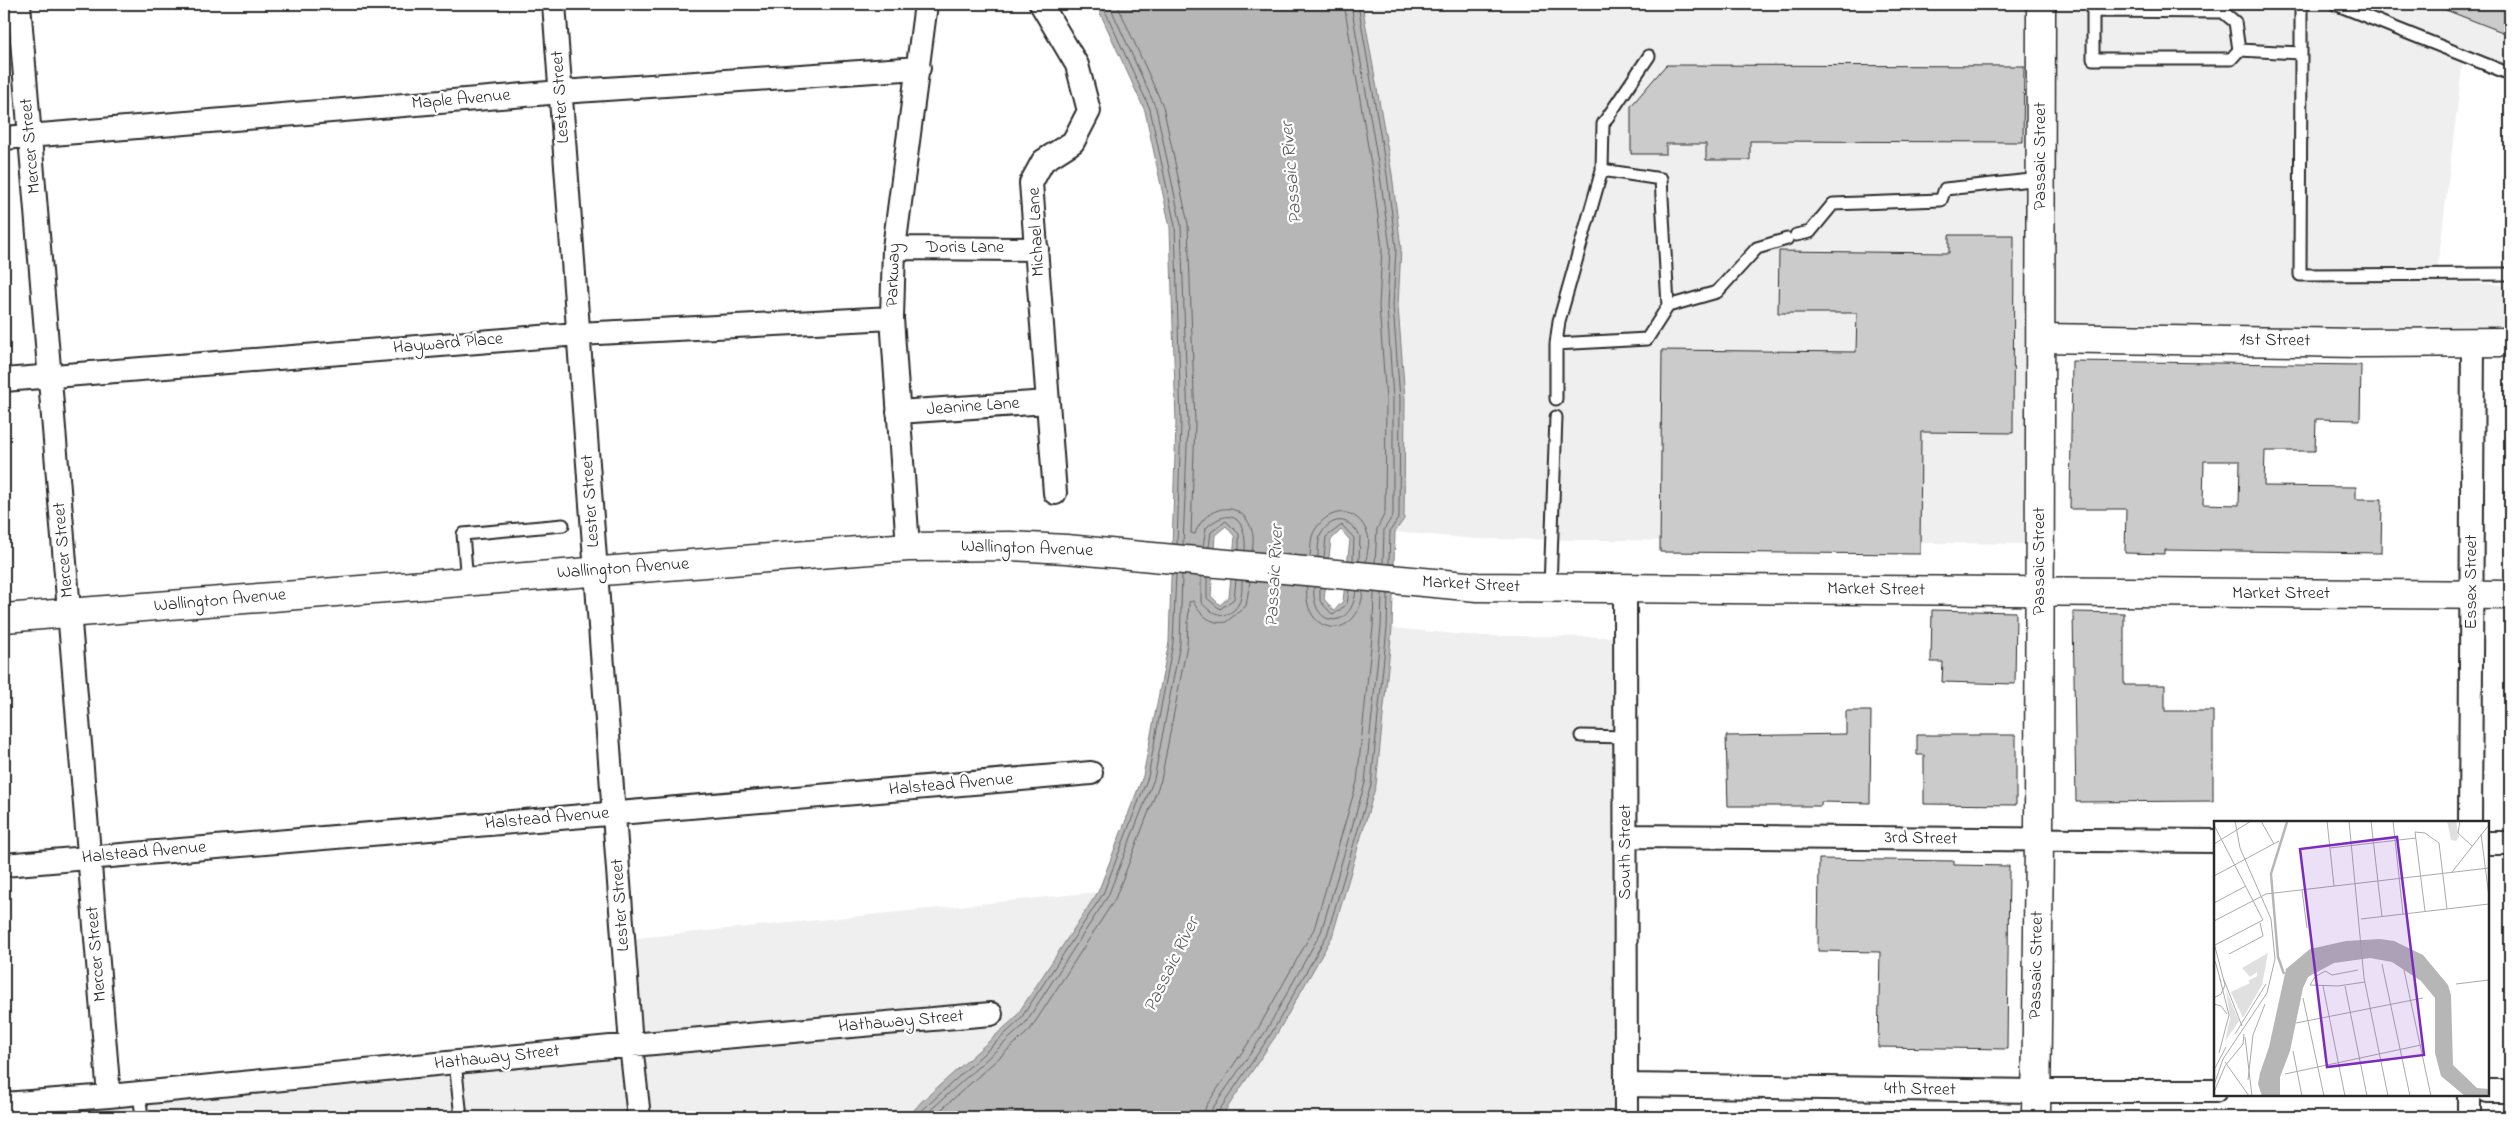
<svg xmlns="http://www.w3.org/2000/svg" width="2514" height="1121" font-family="'Indie Flower',sans-serif">
	<rect width="100%" height="100%" fill="#fff"/>
	<filter id="ink" filterUnits="userSpaceOnUse"><feTurbulence type="fractalNoise" baseFrequency=".02" numOctaves="2"/><feDisplacementMap in="SourceGraphic" scale="10" xChannelSelector="R" yChannelSelector="G"/><feConvolveMatrix kernelMatrix="1 2 1 2 8 2 1 2 1" color-interpolation-filters="sRGB"/></filter>
	<g filter="url(#ink)">
		<path fill="#efefef" d="M1362,4H2510V76L2463,60L2436,281L2510,285V343L2045,342L2041,544L1477,539L1395,532L1405,399L1398,306L1401,248Z
			M1392,628L1477,636L1624,637V1117H1221L1275,1037L1332,937L1376,785Z
			M1098,892L1015,1018L921,1102L908,1117H4V1110L639,1057L627,939Z"/>
		<path fill="#b6b6b6" stroke="#7e7e7e" fill-rule="evenodd" d="M1096,4H1362L1392,174L1401,248L1398,306L1405,399L1404,519L1395,532L1392,628L1376,785L1332,937L1275,1037L1221,1117H908L921,1102L1015,1018L1098,892L1143,776L1169,642L1176,423L1170,227L1145,111ZM1226,526L1235,537L1229,597L1220,605L1211,596L1215,535ZM1341,530L1350,540L1343,601L1334,611L1324,599L1331,540Z"/>
		<g fill="none" stroke-linecap="round" stroke-linejoin="round">
			<path stroke="#636363" stroke-width="1" d="M1102,4L1150,109L1175,226L1181,422L1177,544
				M1109,4L1156,108L1181,225L1188,422L1183,545
				M1117,4L1163,106L1188,224L1195,423L1191,533L1195,534C1205,505 1242,497 1252,531C1254,537 1253,545 1252,551
				M1344,4L1373,176L1382,248L1379,306L1386,400L1385,513L1377,529L1375,563
				M1351,4L1380,175L1390,248L1387,306L1393,399V515L1384,530L1383,563
				M1358,4L1387,175L1396,248L1393,306L1400,399L1399,517L1390,531L1389,564
				M1203,547L1206,528C1232,504 1247,521 1245,550
				M1209,547L1211,532L1226,521L1239,534V550
				M1310,557C1311,548 1310,537 1315,530C1329,506 1359,506 1368,535C1370,543 1367,553 1366,562
				M1318,557C1318,550 1318,540 1321,534C1333,514 1350,518 1360,536L1359,561
				M1324,558L1326,537L1342,525L1354,538L1353,560
				M1201,577V602C1212,616 1231,622 1240,601C1242,595 1242,587 1242,580
				M1207,577V598L1220,609L1234,599L1236,580
				M1307,586C1301,636 1358,644 1363,592
				M1314,587C1310,627 1351,633 1356,591
				M1320,588V601L1333,615L1347,604L1349,590
				M915,1117L1019,1021L1103,894L1148,777L1173,643L1176,574
				M923,1117L1024,1025L1108,896L1154,779L1180,644L1182,575
				M933,1117L1030,1030L1115,899L1161,780L1187,645L1189,602L1193,601C1199,614 1211,625 1226,622L1246,606L1250,581
				M1203,1117L1206,1106L1259,1027L1314,929L1357,782L1373,627L1374,593
				M1211,1117L1212,1109L1266,1031L1321,932L1365,783L1381,627L1382,593
				M1217,1117L1218,1112L1271,1034L1327,935L1371,785L1387,628L1388,594"/>
		</g>
		<path fill="#cbcbcb" stroke="#2b2b2b" fill-rule="evenodd" d="M2433,4H2510V35L2433,5Z
			M1666,65L2024,66L2023,142L1750,141V160H1706V144H1666V154H1631V106Z
			M1949,235H2014L2013,433L1921,432L1920,554L1660,552L1662,350L1856,352L1857,313H1778L1779,251L1949,253Z
			M2072,361L2361,365L2360,420L2316,419L2315,451H2265L2264,486L2356,487V499H2382L2381,553L2165,550V554L2125,553L2126,509H2070ZM2204,461H2240L2239,505L2203,504Z
			M1932,610L2016,612L2015,684L1942,682L1943,662H1931Z
			M2073,612L2124,613V685H2165V711H2213V801L2076,802Z
			M1846,711H1871L1870,803L1821,802V806H1728L1726,736L1846,734Z
			M1917,735H2016V805L1924,804V755H1917Z
			M1819,859L1954,861V865L2009,866L2007,1049L1878,1047L1880,952L1818,951Z"/>
		<g fill="none" stroke-linecap="round" stroke-linejoin="round">
			<g stroke="#2b2b2b" stroke-width="15">
				<path id="service" d="M2335,4L2510,74
					M2239,50L2235,22L2223,12L2093,11V59H2231L2239,50L2301,53V4
					M2301,53L2300,275L2510,274
					M1796,235L1810,232L1833,204L1941,200L1945,189L2041,179
					M1668,306L1717,292L1757,248L1787,239
					M1556,344L1559,321L1602,170
					M1556,399V344L1647,339L1668,306L1661,179L1602,170L1603,124L1649,56
					M467,582L463,534L563,525
					M1550,588L1556,417
					M1581,736L1626,737
					M455,1062L461,1117
					M139,1093L142,1117"/>
			</g>
			<g stroke="#2b2b2b" stroke-width="26">
				<path id="minor" d="M19,4L109,1096
					M554,4L631,1045L639,1117
					M1041,4L1077,65L1089,111L1073,142L1043,161L1031,183L1055,493
					M4,138L561,92L919,68
					M894,248L1037,249
					M4,380L578,334L892,318
					M898,412L1048,402
					M908,547L892,318L894,248L926,4
					M1625,587L1626,1117
					M2470,822L2473,341
					M1626,836L2215,841
					M2488,843H2510
					M4,865L1091,773
					M1626,1085L2036,1091H2215
					M2488,1091H2510
					M4,1104L109,1096L631,1045L991,1014
					M2469,1117V1095"/>
			</g>
			<g stroke="#2b2b2b" stroke-width="31">
				<path id="tertiary" d="M2041,338L2359,343L2510,342
					M4,618L908,547L1010,546L1066,549L1477,587L2510,595
					M2036,1117L2039,840L2041,4"/>
			</g>
			<use href="#service" stroke="#fff" stroke-width="11"/>
			<use href="#minor" stroke="#fff" stroke-width="22"/>
			<use href="#tertiary" stroke="#fff" stroke-width="28"/>
		</g>
	</g>
	<g text-anchor="middle" dominant-baseline="central" stroke-width="4.5" stroke-linejoin="round" paint-order="stroke">
		<g font-size="18" fill="#2b2b2b" stroke="#fff">
			<text transform="translate(561 97) rotate(-94)">Lester Street</text>
			<text transform="translate(461 100) rotate(-5)">Maple Avenue</text>
			<text transform="translate(31 146) rotate(-95)">Mercer Street</text>
			<text transform="translate(2041 156) rotate(-90)">Passaic Street</text>
			<text transform="translate(1037 232) rotate(-93)">Michael Lane</text>
			<text x="965" y="248">Doris Lane</text>
			<text transform="translate(894 275) rotate(-88)">Parkway</text>
			<text transform="translate(2275 341) rotate(1)">1st Street</text>
			<text transform="translate(448 344) rotate(-5)">Hayward Place</text>
			<text transform="translate(973 407) rotate(-4)">Jeanine Lane</text>
			<text transform="translate(591 501) rotate(-94)">Lester Street</text>
			<text transform="translate(1027 549) rotate(2)">Wallington Avenue</text>
			<text transform="translate(64 550) rotate(-95)">Mercer Street</text>
			<text transform="translate(2040 561) rotate(-90)">Passaic Street</text>
			<text transform="translate(623 569) rotate(-4)">Wallington Avenue</text>
			<text transform="translate(2472 582) rotate(-90)">Essex Street</text>
			<text transform="translate(1471 585) rotate(3)">Market Street</text>
			<text transform="translate(1876 590) rotate(1)">Market Street</text>
			<text x="2281" y="594">Market Street</text>
			<text transform="translate(220 601) rotate(-5)">Wallington Avenue</text>
			<text transform="translate(951 785) rotate(-5)">Halstead Avenue</text>
			<text transform="translate(547 819) rotate(-5)">Halstead Avenue</text>
			<text transform="translate(1921 839) rotate(1)">3rd Street</text>
			<text transform="translate(1626 852) rotate(-90)">South Street</text>
			<text transform="translate(144 853) rotate(-5)">Halstead Avenue</text>
			<text transform="translate(621 905) rotate(-94)">Lester Street</text>
			<text transform="translate(97 954) rotate(-95)">Mercer Street</text>
			<text transform="translate(2037 965) rotate(-89)">Passaic Street</text>
			<text transform="translate(901 1022) rotate(-5)">Hathaway Street</text>
			<text transform="translate(497 1058) rotate(-6)">Hathaway Street</text>
			<text transform="translate(1920 1090) rotate(1)">4th Street</text>
		</g>
		<g font-size="19" font-style="italic" fill="#5c5c5c" stroke="#fff">
			<text transform="translate(1292 173) rotate(-95)">Passaic River</text>
			<text transform="translate(1275 576) rotate(-87)">Passaic River</text>
			<text transform="translate(1172 965) rotate(-64)">Passaic River</text>
		</g>
	</g>
	<g transform="translate(2214 821)">
		<rect width="275" height="275" fill="#fff"/>
		<path d="M233,0H242L245,16L242,20L237,19ZM54,132L48,164L29,197L17,171L36,162L34,160L43,155V151L36,156L28,147ZM12,169L25,200L11,220L16,197Z" fill="#e0e0e0"/>
		<path d="M166,118L180,120L209,134L234,164L237,174L239,244L263,267L275,268V275H251L227,255L221,232V177L207,160L178,141L156,137L120,142L94,156L89,167L76,230L66,256V275H48L44,263L46,252L55,226L72,148L96,128L132,120Z" fill="#b6b6b6"/>
		<path fill="none" stroke="#b6b6b6" stroke-width="2.5" d="M70,153L64,136L57,53L73,1"/>
		<path fill="none" stroke="#aaa" stroke-width="1" d="M47,0L60,23M113,0L120,65M135,0L150,157L174,275M157,0L168,96M179,0L189,93M246,0L244,12L258,25M0,4L49,99L1,124M267,13L275,76M0,23L37,0M116,27L202,17M238,51L275,4M0,55L65,20M88,69L93,107M0,82L32,65M211,90L201,11L211,12L225,22L233,88M147,98L275,83M0,100L52,73L275,47M0,122L11,164L7,173L0,177M15,133L49,115L46,102M1,140L7,161M168,143L196,275M144,149L118,154L111,150L101,156L96,164L124,165L151,161M190,149L217,275M10,159L28,205M242,163L275,159M109,165L131,275M131,165L153,275M89,177L110,275M0,183L7,185L13,193M82,202L209,177M21,213L52,163M31,216L38,275M79,230L88,275M5,232L15,194L6,158M11,241L35,275M0,249L12,226M71,253L207,224M34,259L39,214L51,183M0,264L9,238L53,172L61,138L57,98L26,27L21,0M0,271L11,245L29,223L30,213"/>
		<path fill="#7b2cbf" fill-opacity="0.15" stroke="#7b2cbf" stroke-width="2.5" d="M183,16L210,234L113,246L86,28Z"/>
		<rect width="275" height="275" fill="none" stroke="#2b2b2b" stroke-width="2.5"/>
	</g>
	<rect width="2514" height="1121" fill="none" stroke="#fff" stroke-width="20"/>
	<rect x="10" y="10" width="2494" height="1101" fill="none" stroke="#2b2b2b" stroke-width="2" filter="url(#ink)"/>
</svg>
